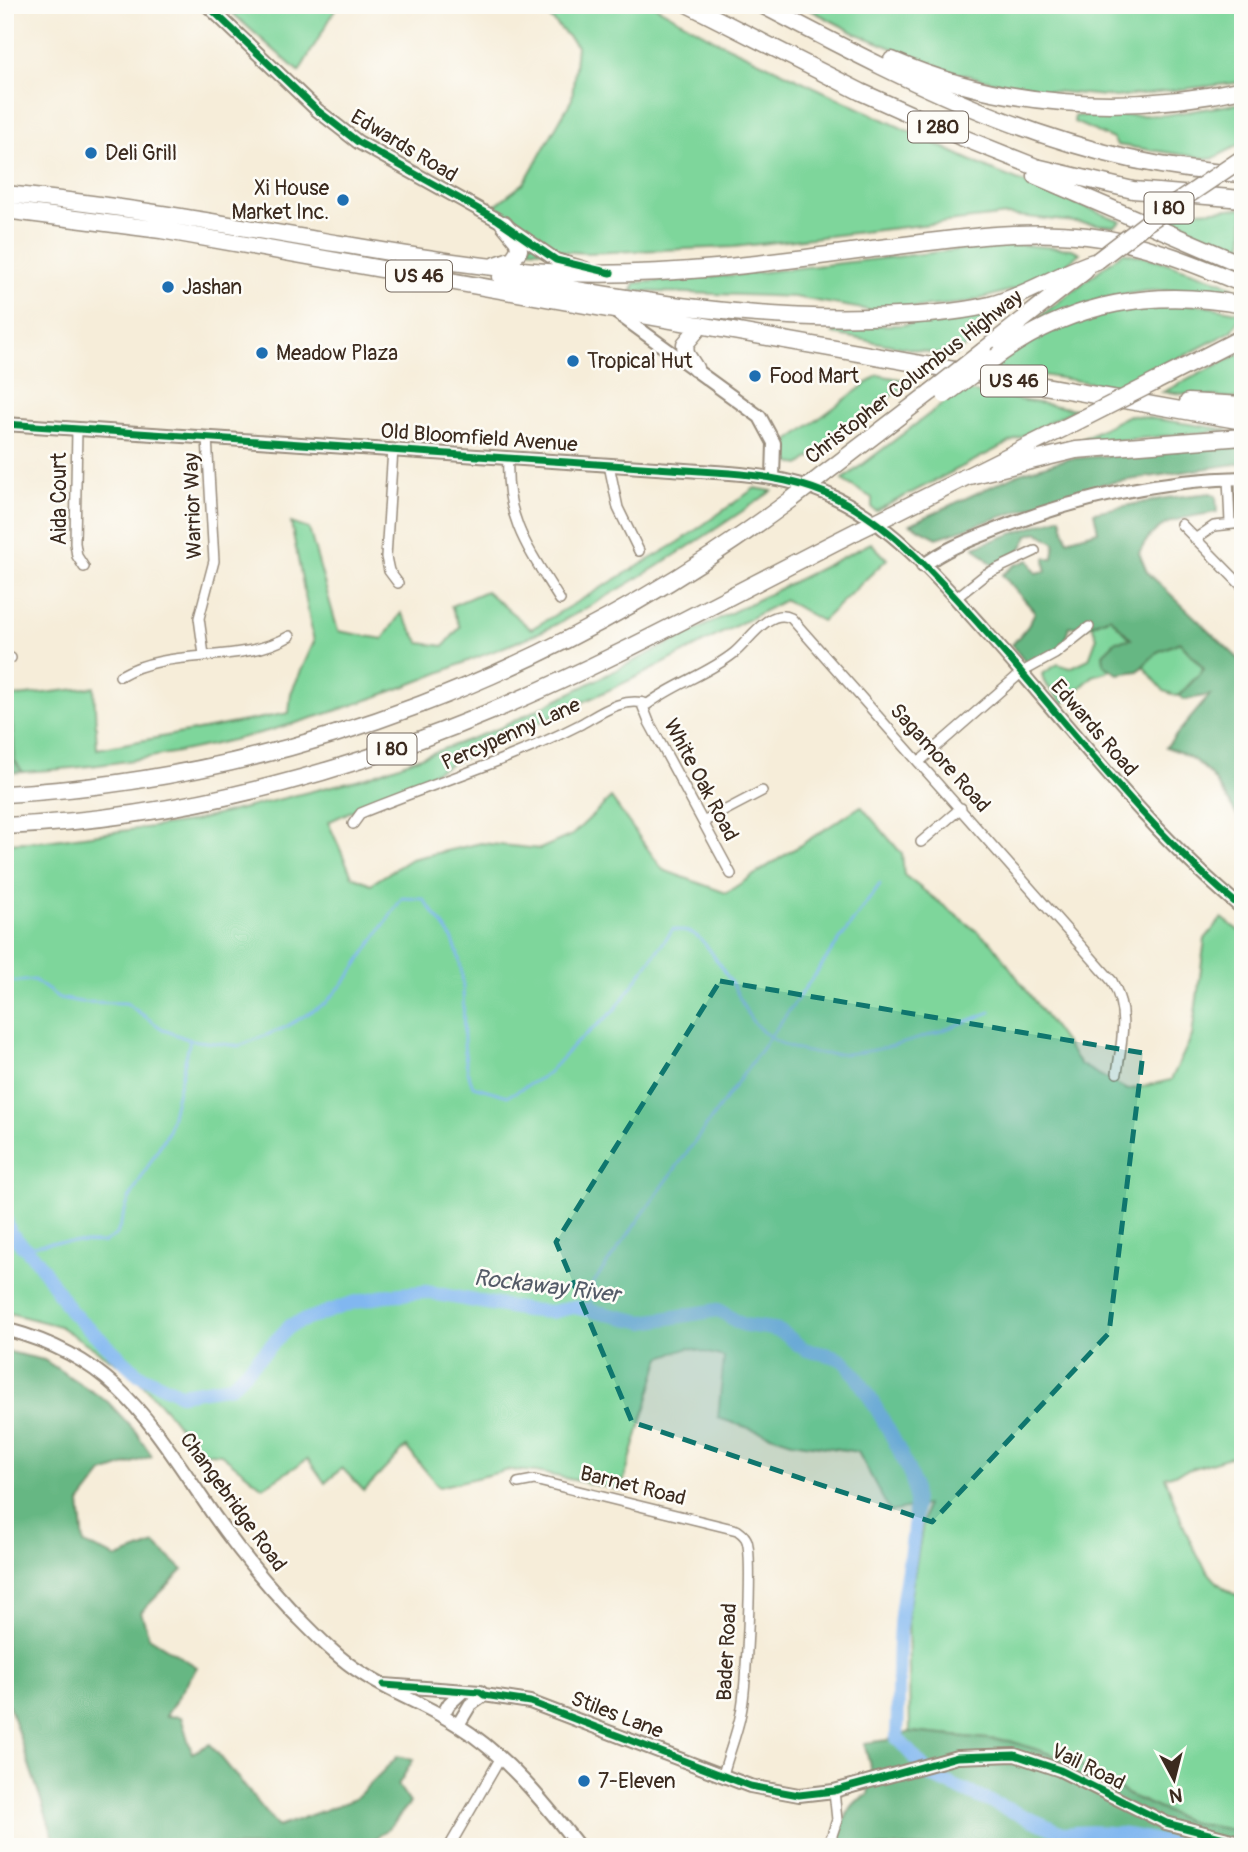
<svg xmlns="http://www.w3.org/2000/svg" width="1248" height="1852" font-family="Pangolin,sans-serif">
	<rect width="100%" height="100%" fill="#fdfcf7"/>
	<filter id="ink" filterUnits="userSpaceOnUse"><feTurbulence type="fractalNoise" baseFrequency=".0143" numOctaves="2"/><feDisplacementMap in="SourceGraphic" scale="14" xChannelSelector="R" yChannelSelector="G"/><feConvolveMatrix kernelMatrix="1 2 1 2 8 2 1 2 1" color-interpolation-filters="sRGB"/></filter>
	<filter id="wash" filterUnits="userSpaceOnUse"><feTurbulence type="fractalNoise" baseFrequency=".00686" numOctaves="4" result="noise"/><feDisplacementMap in="SourceGraphic" scale="28" xChannelSelector="R" yChannelSelector="G"/><feGaussianBlur stdDeviation="1.57" result="paint"/><feColorMatrix in="noise" values="0 0 0 0 0 0 0 0 0 0 0 0 0 0 0 0 0 1.4 0 .05"/><feComposite in="paint" operator="in"/></filter>
	<g filter="url(#wash)">
		<rect width="100%" height="100%" fill="#f6edd9"/>
		<path fill="#7ed69b" stroke="#5c805c" stroke-width="2" d="M223,5H338L299,72Z
			M538,5H653L719,42L989,169L1121,221L1114,226L1007,215L734,247L587,253L528,249L533,238L490,209L524,183L572,99L577,46Z
			M801,5H1243V82L1116,97L1019,88L950,71L857,34Z
			M1243,103V143L1212,159L1117,145L1113,139L1074,122L1075,116L1166,115Z
			M1243,208V259L1164,224L1184,212Z
			M1009,244L1072,249L1080,253L1064,266L1029,285L966,303L874,311L794,297L632,291L635,283L736,275Z
			M1123,252L1158,260L1223,282L1243,294V300L1194,293L1192,290L1145,291L1100,299L1016,335Z
			M1159,304L1200,305L1243,313L1232,331L1123,388L990,367L1048,332L1119,309Z
			M990,312L996,314L997,320L953,357L833,334L837,326L903,325Z
			M1243,352V399L1163,392Z
			M878,375L911,381L800,465L790,463L783,445Z
			M961,390L1075,409L876,511L872,508V498L842,480Z
			M1129,415L1229,430L1070,445Z
			M755,488L772,491C701,540 628,587 551,627C525,640 495,650 468,661C327,721 176,763 23,772L15,761L10,697L94,687L97,749L289,713L291,693L314,642L291,523L309,529L338,631L383,639L401,613L420,643L444,646L460,627L451,606L486,591L531,629L679,542Z
			M871,543L887,559L822,621L785,600L647,672L328,822L352,876L371,884L411,859L481,843L540,849L572,835L611,798L663,870L726,893L861,806L902,854L904,875L992,943L1081,1065L1127,1090L1171,1080L1192,1036L1205,939L1222,918L1243,934V1453L1165,1477C1180,1514 1199,1587 1243,1597V1832L1189,1822L1131,1796L1075,1762L1010,1741L910,1732L908,1612L926,1505L890,1512L858,1452L792,1442L718,1418L724,1357L689,1348L661,1357L621,1490L536,1472L509,1470L439,1487L406,1447L364,1491L342,1468L325,1483L308,1459L263,1487L221,1454L198,1452L166,1410L133,1374L59,1326L5,1312V843L46,841L189,822L364,778L500,728Z
			M1110,617L1131,639L1104,665L1112,670L1093,676L1063,704L1044,682L1042,674L1058,664L1070,668L1089,659L1097,637L1092,625Z
			M1179,642L1204,669L1178,696L1164,691L1143,666L1157,652Z"/>
		<path fill="#66b783" stroke="#507050" stroke-width="2" d="M1243,444V463L1102,484L937,538L910,524L1020,473L1067,459Z
			M1211,493L1216,496L1217,512C1181,519 1157,517 1139,553L1147,572L1243,663V825C1218,788 1213,762 1166,747L1210,695L1184,700L1179,696L1204,669L1180,642L1157,652L1138,671L1118,674L1104,665L1103,654L1116,641L1131,639L1110,617L1083,628L1069,626L1063,649L1028,666L1012,645L1028,626L1035,612L1002,575L1015,565L1029,560L1036,573L1046,571L1045,558H1053L1055,543L1037,532L1028,535C1021,554 1013,559 994,566L974,547L1061,517L1067,540L1098,531L1094,512L1166,498Z
			M10,697L15,761L23,772L5,773V700Z
			M5,1351L44,1360L108,1402L136,1432L152,1456L103,1473L80,1503L84,1544L118,1558L155,1544L183,1570L141,1612L149,1637L197,1667L166,1716L181,1717L192,1753L210,1744L278,1827L355,1799L398,1756L413,1760L398,1785L410,1803L390,1827L365,1847H57L5,1694Z
			M910,1732L1010,1741L1075,1762L1131,1796L1189,1822L1243,1832V1847H834C844,1827 845,1803 868,1795L871,1769L864,1743L888,1740Z"/>
		<g fill="none" stroke-linecap="round" stroke-linejoin="round">
			<path stroke="#81b7f0" stroke-width="2.5" d="M5,982L34,980L59,998L81,1002L126,1003L164,1030L190,1040L239,1046L284,1028L326,1003L348,978L402,898L423,899C433,913 448,928 454,943C473,989 454,1042 473,1086L508,1096L546,1075L576,1043L614,1011L673,929C679,931 689,931 694,934C707,942 719,965 727,976C738,990 743,1010 754,1023C811,1087 926,1037 991,1012
				M26,1247L54,1242L103,1243L117,1234L129,1199L168,1132L190,1040
				M590,1309L594,1282L880,884"/>
			<path stroke="#81b7f0" stroke-width="14" d="M5,1217L10,1233L37,1260L71,1312L138,1374L180,1394L231,1386L291,1325L352,1303L388,1295L426,1292L525,1310L552,1312L573,1307L644,1322L718,1310C728,1314 736,1323 745,1325C759,1328 768,1326 781,1332C790,1336 798,1347 807,1350C819,1354 831,1353 842,1360C858,1371 913,1469 914,1489C919,1534 903,1581 900,1626C897,1663 899,1700 897,1738L931,1776L1065,1834C1106,1828 1145,1838 1185,1847"/>
		</g>
	</g>
	<g filter="url(#ink)">
		<g fill="none" stroke-linecap="round" stroke-linejoin="round">
			<g stroke="#988c7c" stroke-width="12">
				<path id="street" d="M77,429L75,543L77,556L84,567
					M393,449L386,557L389,571L398,583
					M508,459C505,520 529,550 560,600
					M609,465L618,508L639,551
					M1228,478L1230,523
					M1240,478L1241,523
					M1181,524L1243,587
					M1195,539L1214,526L1243,523
					M956,598L986,574L1035,551
					M204,655L199,618L214,561L207,437
					M5,658H11
					M120,676C170,646 239,666 290,636
					M648,704C674,684 708,674 734,653C749,641 769,607 791,618L1112,981C1129,1011 1122,1041 1117,1073
					M648,704L643,707L649,722L731,874
					M920,761L1022,672L1055,654L1089,627
					M703,822L762,791
					M353,824L361,813C434,783 509,761 579,725C601,713 623,696 648,704
					M921,842L961,808
					M518,1483L534,1480L737,1530C741,1533 745,1535 747,1541C753,1560 746,1691 741,1713C737,1734 728,1755 723,1775
					M449,1847L500,1759
					M828,1847L837,1820L834,1791"/>
			</g>
			<g stroke="#988c7c" stroke-width="16">
				<path id="secondary" d="M207,5L317,110L358,142L498,220L556,260L586,269
					M617,313L760,417L774,443L773,478
					M5,424L730,473C768,476 804,482 838,499C896,528 944,585 987,633C1070,726 1146,829 1243,909
					M923,566C943,550 967,541 990,532C1071,499 1156,480 1243,478
					M5,1329C110,1357 143,1411 200,1495C227,1536 258,1575 292,1611C314,1633 337,1658 363,1674C392,1693 426,1705 456,1724C505,1754 544,1802 579,1847
					M384,1685L480,1692L484,1695L530,1702L750,1786L799,1795L834,1791L957,1757L1015,1755L1060,1770L1166,1823L1243,1843
					M442,1716L449,1704L463,1691
					M458,1725L470,1705L484,1695"/>
			</g>
			<g stroke="#988c7c" stroke-width="19">
				<path id="highway" d="M689,5L861,92L961,137L1036,167L1133,190L1243,199
					M762,5C913,84 1069,167 1243,174
					M892,60C1002,108 1127,115 1243,89
					M1036,176L1243,265
					M5,194C110,204 213,222 317,240C400,254 482,269 566,273C672,277 776,262 880,248C948,240 1018,228 1087,236C1142,242 1192,263 1243,284
					M5,210L161,230L1243,421
					M496,265L513,259L519,250L518,241L504,224
					M501,277C623,298 744,321 869,317C910,316 951,314 990,305C1029,295 1060,272 1097,261
					M983,351L1085,271
					M1000,354C1072,302 1156,288 1243,305
					M695,368L686,354L685,344L701,325
					M1155,382L1243,337
					M1188,402L1243,405
					M824,474L931,392
					M965,477L1076,450L1243,437
					M892,514L1086,417
					M5,794C292,778 563,670 792,499
					M5,826C172,819 338,776 492,711C617,659 736,592 857,531"/>
			</g>
			<use href="#street" stroke="#fff" stroke-width="9"/>
			<use href="#secondary" stroke="#fff" stroke-width="12"/>
			<use href="#highway" stroke="#fff" stroke-width="16"/>
			<g stroke="#988c7c" stroke-width="19" stroke-linecap="butt">
				<path id="highway-bridge" d="M1097,261L1148,222L1243,158
					M931,392L983,351
					M945,395L1000,354
					M1086,417L1155,382
					M792,499L824,474
					M857,531L892,514"/>
			</g>
			<use href="#highway-bridge" stroke="#fff" stroke-width="16"/>
			<g stroke="#fdfcf7" stroke-width="11">
				<path id="cycleway" d="M207,5L317,110L358,142L498,220L556,260L611,273
					M5,424L730,473C768,476 804,482 838,499C896,528 944,585 987,633C1070,726 1146,829 1243,909
					M384,1685L480,1692L484,1695L530,1702L750,1786L799,1795L834,1791L957,1757L1015,1755L1060,1770L1166,1823L1243,1843"/>
			</g>
			<use href="#cycleway" stroke="#00873e" stroke-width="7"/>
		</g>
	</g>
	<path fill="#0f766e" fill-opacity="0.2" stroke="#0f766e" stroke-width="5" stroke-dasharray="14 9" stroke-linejoin="round" d="M720,981L1143,1053L1109,1333L932,1522L632,1422L556,1242Z"/>
	<g fill="#1f6fb2" stroke="#fdfcf7" stroke-width="2.5">
		<circle cx="91" cy="153" r="7"/>
		<circle cx="343" cy="200" r="7"/>
		<circle cx="168" cy="287" r="7"/>
		<circle cx="262" cy="353" r="7"/>
		<circle cx="573" cy="361" r="7"/>
		<circle cx="755" cy="376" r="7"/>
		<circle cx="584" cy="1781" r="7"/>
	</g>
	<g text-anchor="middle" dominant-baseline="central" stroke-width="5" stroke-linejoin="round" paint-order="stroke">
		<g fill="#fdfcf7" stroke="#75695f" stroke-width="2">
			<rect x="908" y="111.5" width="60" height="31" rx="5"/>
			<rect x="1144.5" y="192.5" width="49" height="31" rx="5"/>
			<rect x="386" y="260.5" width="66" height="31" rx="5"/>
			<rect x="981" y="365.5" width="66" height="31" rx="5"/>
			<rect x="367.5" y="733.5" width="49" height="31" rx="5"/>
		</g>
		<g font-size="19" font-weight="bold" fill="#3b2a1e">
			<text x="938" y="127">I 280</text>
			<text x="1169" y="208">I 80</text>
			<text x="419" y="276">US 46</text>
			<text x="1014" y="381">US 46</text>
			<text x="392" y="749">I 80</text>
		</g>
		<g font-size="21" fill="#3b2a1e" stroke="#fdfcf7">
			<text transform="translate(404 146) rotate(31)">Edwards Road</text>
			<text transform="translate(914 377) rotate(-38)">Christopher Columbus Highway</text>
			<text transform="translate(479 438) rotate(4)">Old Bloomfield Avenue</text>
			<text transform="translate(59 499) rotate(-90)">Aida Court</text>
			<text transform="translate(193 506) rotate(-92)">Warrior Way</text>
			<text transform="translate(1094 728) rotate(49)">Edwards Road</text>
			<text transform="translate(511 734) rotate(-24)">Percypenny Lane</text>
			<text transform="translate(940 758) rotate(48)">Sagamore Road</text>
			<text transform="translate(701 780) rotate(62)">White Oak Road</text>
			<text transform="translate(633 1486) rotate(14)">Barnet Road</text>
			<text transform="translate(233 1502) rotate(54)">Changebridge Road</text>
			<text transform="translate(727 1652) rotate(-87)">Bader Road</text>
			<text transform="translate(617 1715) rotate(21)">Stiles Lane</text>
			<text transform="translate(1088 1767) rotate(26)">Vail Road</text>
		</g>
		<g font-size="21" fill="#3b2a1e" stroke="#fdfcf7" text-anchor="start">
			<text x="105" y="153">Deli Grill</text>
			<text x="329" y="188" text-anchor="end">Xi House<tspan x="329" dy="24">Market Inc.</tspan></text>
			<text x="182" y="287">Jashan</text>
			<text x="276" y="353">Meadow Plaza</text>
			<text x="587" y="361">Tropical Hut</text>
			<text x="769" y="376">Food Mart</text>
			<text x="598" y="1781">7-Eleven</text>
		</g>
		<g font-size="23" font-style="italic" fill="#545b68" stroke="#fdfcf7">
			<text transform="translate(547 1286) rotate(7)">Rockaway River</text>
		</g>
	</g>
	<rect width="1248" height="1852" fill="none" stroke="#fdfcf7" stroke-width="28"/>
	<g transform="translate(1174 1779) rotate(173)" stroke="#fdfcf7" stroke-width="5" paint-order="stroke">
	<path d="M0-5L12 26L0 18L-12 26Z" fill="#3b2a1e"/>
	<text y="-10" font-size="19" font-weight="bold" text-anchor="middle" fill="#3b2a1e">N</text>
	</g>
</svg>
